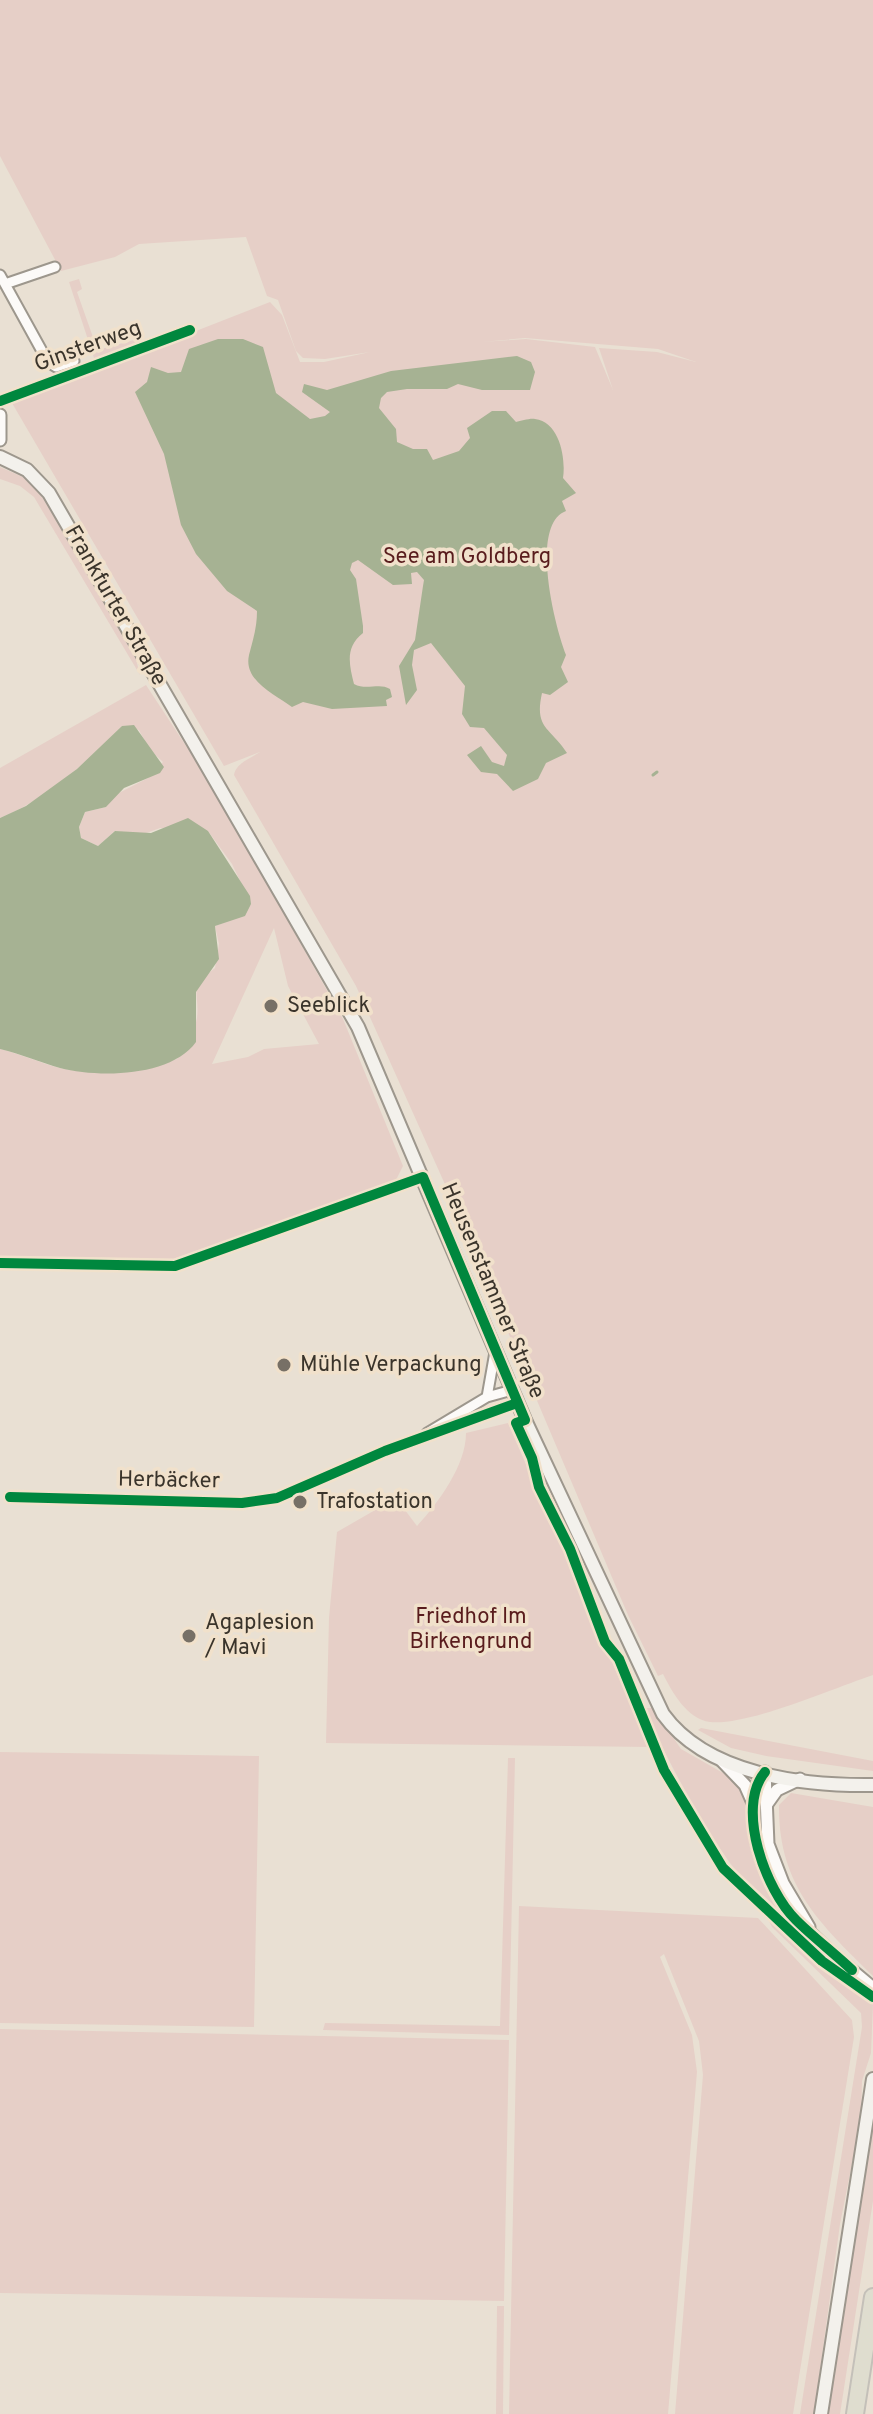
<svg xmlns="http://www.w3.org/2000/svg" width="873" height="2414" font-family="Overpass,sans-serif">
	<rect width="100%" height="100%" fill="#e9e0d3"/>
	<path fill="#e6cfc7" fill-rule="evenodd" d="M0,0H873V1675C834,1688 748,1726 710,1722C687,1719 672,1692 663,1674L658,1676L628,1615L448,1191L356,986L234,775C236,763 251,758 260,752L224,766L12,403L270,302L282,315L300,362H324L370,352L325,359L303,358L296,351L278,300L267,296L246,237L139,244L115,257L61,271L0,156ZM525,338L658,349L696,362L657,352L599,348L613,390L595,347L526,339L482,342Z
		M79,279L82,289L77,292L94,340L91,341L94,351L141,338L142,343L95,361L69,282Z
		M0,467L23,477L39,492L134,651L140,675L34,497L20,486L0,479Z
		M146,685L211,784L343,1019L403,1166L395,1182L173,1259L0,1256V1049C21,1054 40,1063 60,1068C99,1077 140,1070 177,1059C183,1048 195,1031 197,1018C200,992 187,990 215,968L219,944L215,926L233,919L251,904L232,864L208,831L160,828L141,835L115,831L98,846L81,838L79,827L85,812L106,807L115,795L148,778L163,762L149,749L139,730L122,726C88,762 47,799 0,818V768ZM274,928L288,986L319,1044L264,1049L248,1057L212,1064Z
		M508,1423L649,1747L326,1743L329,1618L337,1532L396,1498L417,1526C439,1502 466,1465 466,1433Z
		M643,1708H653L681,1749L737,1781L749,1802L753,1847L771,1894L803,1938L860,1985C753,1925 694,1814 643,1708Z
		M701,1728L873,1761V1771L766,1756L731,1748L698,1730Z
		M0,1752L259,1756L254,2027L0,2023Z
		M508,1758H515L509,2035L323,2030L325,2023L500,2026Z
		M791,1793L873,1807V1976C819,1923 778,1885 779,1805Z
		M519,1906L758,1918L852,2020L854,2037L793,2414H675L703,2075L699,2041L664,1954L660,1957L692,2035L697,2072L668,2414H509Z
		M764,1911L819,1963L873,2003L871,2053L862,2081L861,2119L840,2224L814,2414H800L862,2027L861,2013L772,1927Z
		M0,2029L509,2040L504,2301L0,2293Z
		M873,2111V2201L840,2414H827Z
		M497,2306H504L503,2414H496Z"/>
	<path fill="#a6b293" d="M218,339H243L263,347L276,393L310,419L325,416L330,412L302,392L304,384L327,390L391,371L517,356L531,362L535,372L530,390H482L458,384L447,389H407L387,392L381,398L379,408L396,429L397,442L413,449H427L433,460L459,451L470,438L467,428L492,411H506L516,422C521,421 530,418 535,419C560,422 566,459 563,478L576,493L562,501L566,511C529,525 555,627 566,655L561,667L568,682L550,695L542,693C534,729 550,727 567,753L546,763L538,779L513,791L497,774L481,772L467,755L481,746L492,762L504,766L507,755L484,728L470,727L462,714L465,686L431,643L414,650L412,665L417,690L406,705L399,666L415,640L423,586L424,580L417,572L411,573L412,584L393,585L358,560L352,563L350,570L356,579L363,626V633C345,647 349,664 354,684C367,691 379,682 390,689L392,697L386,700L387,706L332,709L303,702L292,707C276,695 243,681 249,655C253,639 257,628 257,611L227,591L196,554L181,525L164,454L135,392L147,382L151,367L168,373L181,372L189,349Z
		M134,725L164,767L160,773L124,788L106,807L85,812L79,827L81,838L98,846L115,831L151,833L188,818L208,831L250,896L251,904L245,916L215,926L219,959L196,992V1042C171,1077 99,1078 60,1068C40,1062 21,1054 0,1049V818L26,806L77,769L122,726Z"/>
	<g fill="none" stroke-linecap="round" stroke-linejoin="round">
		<path stroke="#a6b293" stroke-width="3" d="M653,775L657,772"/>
		<g stroke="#9d978d" stroke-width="13">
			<path id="minor" d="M0,275L48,362L56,367L74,361
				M5,284L55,267
				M0,401L190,330
				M487,1397L495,1352
				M427,1433L487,1397L512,1390
				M10,1497L242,1503L277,1498L385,1451L517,1403"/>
		</g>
		<g stroke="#9d978d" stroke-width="15">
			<path id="tertiary" d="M0,415V440
				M722,1761L745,1785L753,1803
				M765,1772C754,1785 753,1801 754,1818C757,1896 819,1942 873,1988
				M765,1772L768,1844L783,1883L809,1927
				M767,1804L777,1790L800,1779"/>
		</g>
		<g stroke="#9d978d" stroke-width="16">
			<path id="secondary" d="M0,457L27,470L49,493L358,1027L525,1420L663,1714C707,1775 803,1786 873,1785
				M821,2414L873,2079"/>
		</g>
		<g stroke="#c4c0b9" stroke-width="20">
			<path id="motorway" d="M855,2414L873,2297"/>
		</g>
		<use href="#minor" stroke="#fcfaf8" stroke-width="9"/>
		<use href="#tertiary" stroke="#fcfaf8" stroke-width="11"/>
		<use href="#secondary" stroke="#f3f1ec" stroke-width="12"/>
		<use href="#motorway" stroke="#dfddcf" stroke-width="16"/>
		<g stroke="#f1e1cb" stroke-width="15">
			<path id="cycleway" d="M0,401L190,330
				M0,1263L175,1266L423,1177L525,1420L516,1423L532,1458L539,1487L570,1549L605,1642L619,1659L664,1770L723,1868L822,1961L873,1997
				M10,1497L242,1503L277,1498L385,1451L517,1403
				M765,1772C735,1808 766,1891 796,1920C813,1937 834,1953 852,1970"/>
		</g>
		<use href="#cycleway" stroke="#00873e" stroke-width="10"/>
	</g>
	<g fill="#777066" stroke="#f1e1cb" stroke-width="3">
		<circle cx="271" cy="1006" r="8"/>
		<circle cx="284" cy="1365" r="8"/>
		<circle cx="300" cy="1502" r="8"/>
		<circle cx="189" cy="1636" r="8"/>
	</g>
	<g text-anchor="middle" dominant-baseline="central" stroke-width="7" stroke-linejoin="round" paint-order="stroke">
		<g font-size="22" fill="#3a342b" stroke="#f1e1cb">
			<text transform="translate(88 347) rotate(-20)">Ginsterweg</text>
			<text transform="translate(115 606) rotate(60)">Frankfurter Straße</text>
			<text transform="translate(492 1291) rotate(67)">Heusenstammer Straße</text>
			<text transform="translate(169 1481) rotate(1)">Herbäcker</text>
		</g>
		<g font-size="22" fill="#591c1d" stroke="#f1e1cb">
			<text x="467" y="557">See am Goldberg</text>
			<text x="471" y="1617">Friedhof Im<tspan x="471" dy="25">Birkengrund</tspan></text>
		</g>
		<g font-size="22" fill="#3a342b" stroke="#f1e1cb" text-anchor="start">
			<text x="287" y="1006">Seeblick</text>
			<text x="300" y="1365">Mühle Verpackung</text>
			<text x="316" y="1502">Trafostation</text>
			<text x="205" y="1623">Agaplesion<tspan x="205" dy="25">/ Mavi</tspan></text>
		</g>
	</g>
</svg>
